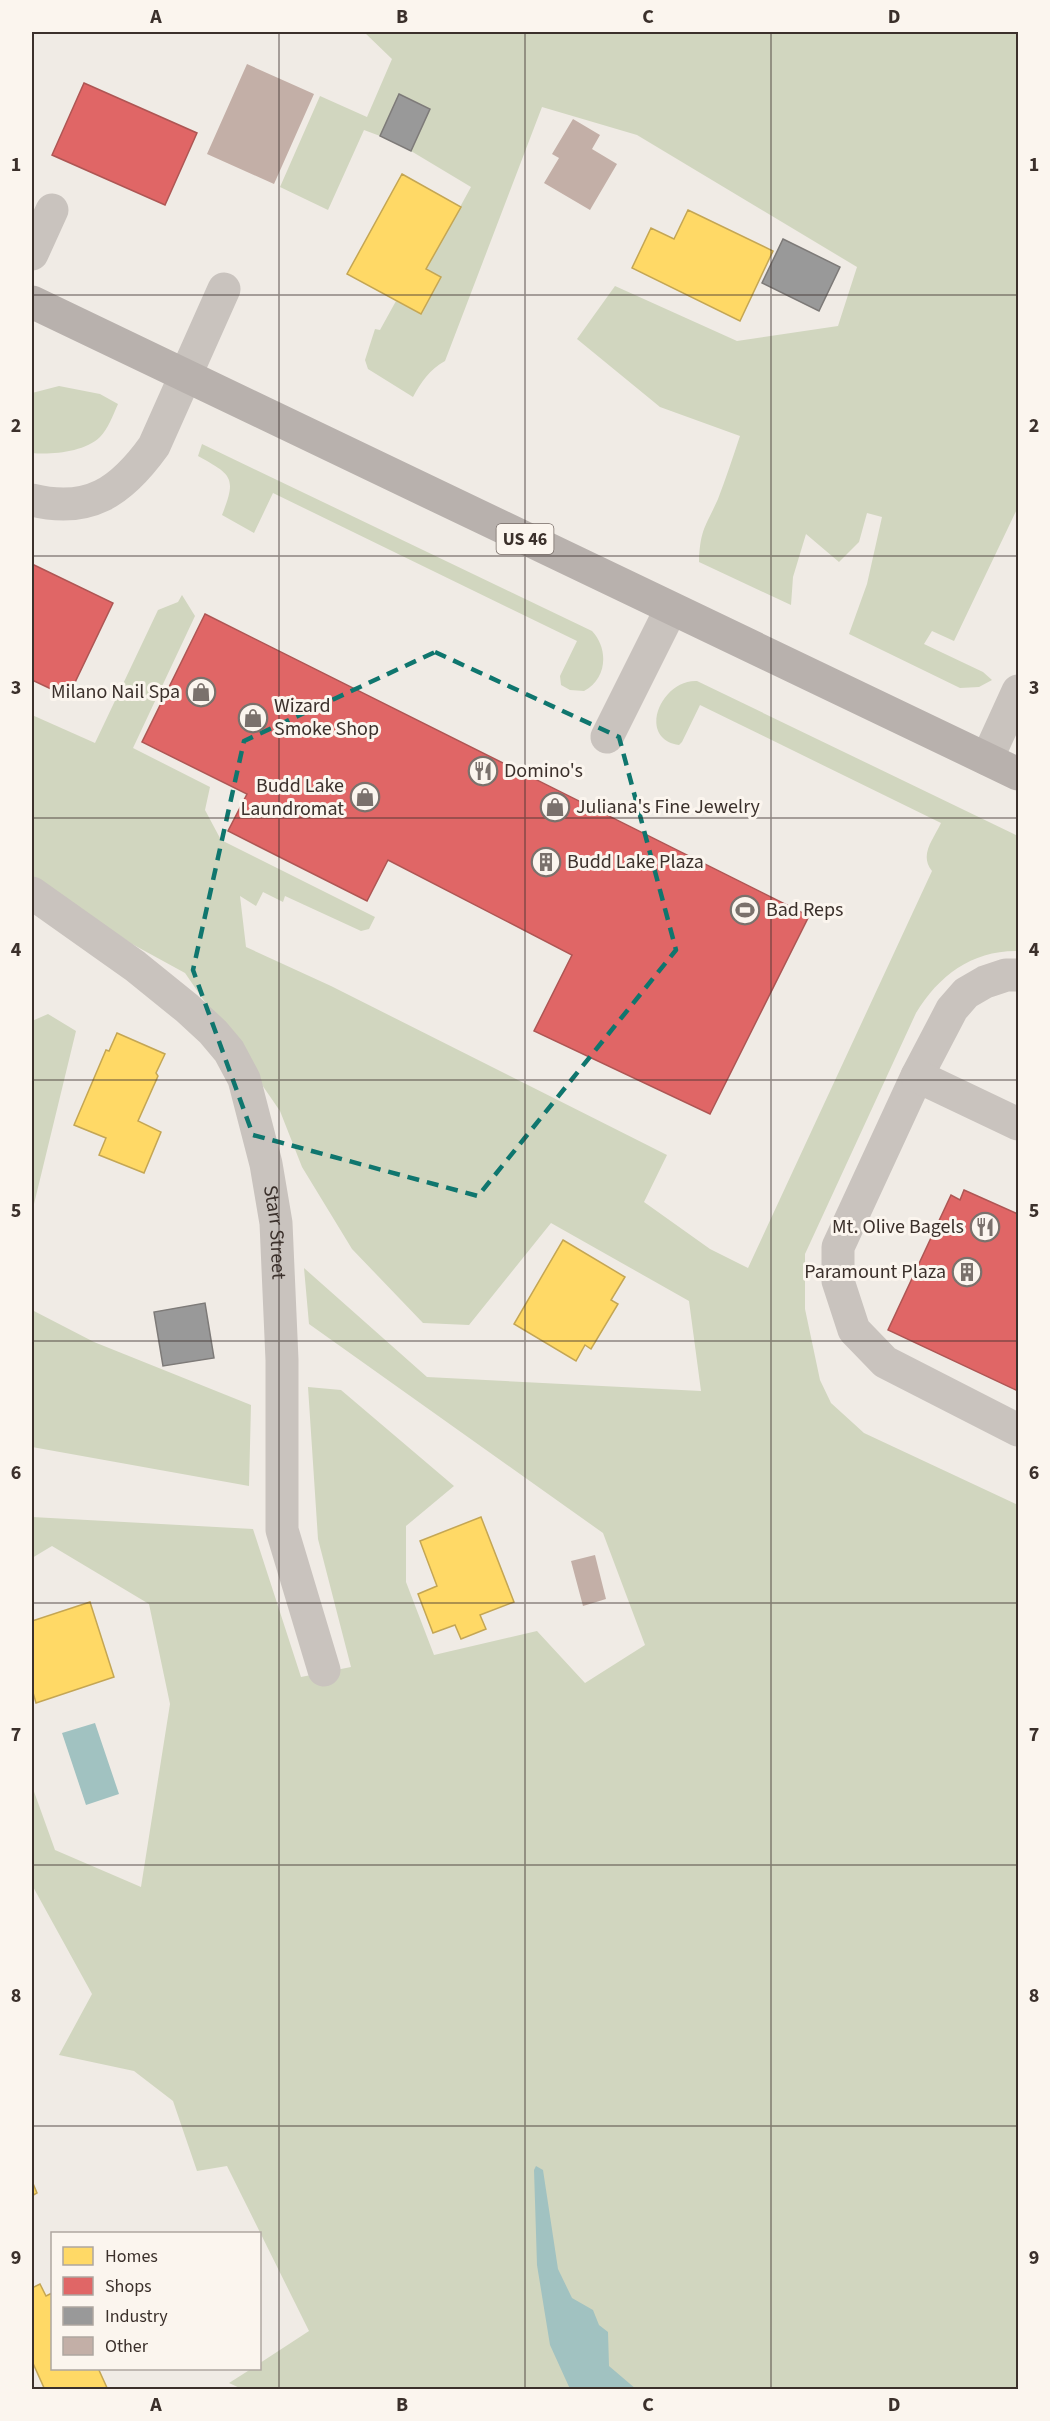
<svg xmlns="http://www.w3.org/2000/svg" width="1050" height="2421" font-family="'Source Sans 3',sans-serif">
	<rect width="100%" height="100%" fill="#f0ebe5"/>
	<path fill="#d1d6bf" d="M364,32H1018V507L954,641L932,631L924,644L983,672L992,680L979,687L960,688L849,634L867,584L882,517L867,513L859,542L839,562L806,534L793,577L791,605L699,562C700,529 706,526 718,499C726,478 733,457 740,436L660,407L577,339L615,286L737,341L838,326L857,267L637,135L542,107L445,361C430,369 421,382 413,397L368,369L365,360L375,329L380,330L396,301L421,314L441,278L426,269L471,187L411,151L430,109L399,94L380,136L364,130L328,210L280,187L320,96L367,117L392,59Z
		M59,386L100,394L118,404C113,415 108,429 100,437C85,452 51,455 32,453V393Z
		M202,444L592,631C609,649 607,679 584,691L570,690L561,685L560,676L577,641L273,493L254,533L222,515C237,477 232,475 198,456Z
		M182,595L195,616L133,748L210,787L205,810L221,840L375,917L369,929L361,931L285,896L283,902L263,892L256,906L240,896L246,947L331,986L667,1155L644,1202L710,1249L748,1268L932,871C919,855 933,840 941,823L700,705L682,742L679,745C636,739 661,679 697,681L1018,836V951C973,950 939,975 916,1013L805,1254V1309L820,1380L831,1403L864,1433L1018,1505V2389L244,2390L229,2383L251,2369L260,2368V2363L309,2331L227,2166L197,2171L173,2101L134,2071L59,2055L92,1994L32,1885V1786L55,1850L141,1887L170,1704L149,1604L52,1546L32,1558V1517L253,1529L301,1677L351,1667L318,1539L308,1387L341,1390L454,1486L406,1526V1582L434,1655L537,1631L585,1683L645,1645L603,1533L309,1324L304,1268L427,1377L701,1391L689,1301L551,1223L469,1325L423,1323L352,1249L302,1167L280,1111L185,973L132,944L32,876V715L95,743L158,610L178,602Z
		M48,1014L76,1031L34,1204L32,1242V1021Z
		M32,1310L94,1342L251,1405L249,1486L32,1447Z"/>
	<path fill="#a1c2c1" d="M95,1723L119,1794L86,1805L62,1733Z
		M536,2166L543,2170L558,2269L572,2298L593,2310L599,2325L608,2332L609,2366L636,2389H570L550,2345L537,2265L534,2170Z"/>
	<path fill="#ffd966" stroke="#c4a654" stroke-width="1.5" d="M402,174L461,207L426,269L441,277L421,314L347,274Z
		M688,210L773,251L740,321L632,268L651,228L674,239Z
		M117,1033L165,1054L156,1073L158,1076L138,1121L161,1132L144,1173L99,1155L106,1138L74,1125L106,1050L109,1051Z
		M563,1240L625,1277L611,1300L618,1304L591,1349L585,1345L576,1361L514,1324Z
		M481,1517L514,1602L480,1615L486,1629L461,1639L455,1625L433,1633L418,1594L437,1586L420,1541Z
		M90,1602L114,1677L36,1703L32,1689V1621Z
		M32,2181L37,2193L32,2196Z
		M40,2284L46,2296L52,2293V2368H98L108,2390H45L32,2361V2288Z"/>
	<path fill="#e06666" stroke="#ae5654" stroke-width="1.5" d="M84,83L197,133L165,205L52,155Z
		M32,564L113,603L68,697L32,680Z
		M205,614L809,916L710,1114L534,1031L572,955L388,860L367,901L228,831L247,794L142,742Z
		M964,1190L1018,1214V1391L888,1330L951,1195L960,1200Z"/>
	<path fill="#999" stroke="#7d7a78" stroke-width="1.5" d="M399,94L430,109L411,151L380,136Z
		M783,239L840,267L819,311L762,283Z
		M205,1303L214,1358L163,1366L154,1312Z"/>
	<path fill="#c3afa7" d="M247,64L314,94L274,184L207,154Z
		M573,119L600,135L592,149L617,164L590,210L544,183L559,158L552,154Z
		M595,1555L606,1599L583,1606L571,1561Z"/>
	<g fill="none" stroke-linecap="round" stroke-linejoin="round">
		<g stroke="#c9c3be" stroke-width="33">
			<path d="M32,254L52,210"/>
			<path d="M32,500C89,514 121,492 154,446L224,289"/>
			<path d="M607,737L671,609"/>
			<path d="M987,759L1018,691"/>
			<path id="s1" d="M32,893L135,966L187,1008L213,1032L229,1051L244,1079L266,1164L276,1223L282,1360V1530L324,1670"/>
			<path d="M1018,975H1006L985,982L966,993L952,1009L917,1076L838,1247V1281L854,1330L885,1362L1018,1430"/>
			<path d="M917,1076L1018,1124"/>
		</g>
		<path stroke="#b8b1ad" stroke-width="33" d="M32,302L1018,774"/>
	</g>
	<path fill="none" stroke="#0f766e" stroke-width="4.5" stroke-dasharray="12 8" stroke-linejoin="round" d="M435,652L619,737L676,950L478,1196L253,1135L193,970L244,741Z"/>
	<path fill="none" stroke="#3b302b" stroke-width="1.5" stroke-opacity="0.55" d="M279,32V2390M525,32V2390M771,32V2390M32,295H1018M32,556H1018M32,818H1018M32,1080H1018M32,1341H1018M32,1603H1018M32,1865H1018M32,2126H1018"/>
	<defs>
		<g id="shop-ring" transform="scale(1.5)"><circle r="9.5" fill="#fbf5ee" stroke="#7a716c" stroke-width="1.5"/><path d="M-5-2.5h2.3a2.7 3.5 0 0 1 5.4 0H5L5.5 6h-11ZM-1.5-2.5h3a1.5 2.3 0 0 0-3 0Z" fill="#7a716c"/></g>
		<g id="restaurant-ring" transform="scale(1.5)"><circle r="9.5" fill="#fbf5ee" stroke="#7a716c" stroke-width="1.5"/><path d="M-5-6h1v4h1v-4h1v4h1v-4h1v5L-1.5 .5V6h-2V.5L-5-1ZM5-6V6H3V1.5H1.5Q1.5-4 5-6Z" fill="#7a716c"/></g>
		<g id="building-ring" transform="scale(1.5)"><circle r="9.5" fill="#fbf5ee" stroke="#7a716c" stroke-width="1.5"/><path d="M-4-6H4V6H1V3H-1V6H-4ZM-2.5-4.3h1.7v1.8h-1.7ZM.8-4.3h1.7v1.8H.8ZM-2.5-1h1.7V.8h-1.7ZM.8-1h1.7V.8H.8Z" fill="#7a716c"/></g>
		<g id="stadium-ring" transform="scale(1.5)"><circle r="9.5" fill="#fbf5ee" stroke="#7a716c" stroke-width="1.5"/><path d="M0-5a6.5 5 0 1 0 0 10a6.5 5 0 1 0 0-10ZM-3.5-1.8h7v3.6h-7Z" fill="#7a716c"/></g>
	</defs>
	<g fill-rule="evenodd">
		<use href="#shop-ring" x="201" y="692"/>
		<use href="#shop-ring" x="253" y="718"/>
		<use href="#restaurant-ring" x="483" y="771"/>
		<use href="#shop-ring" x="365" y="797"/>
		<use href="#shop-ring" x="555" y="807"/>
		<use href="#building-ring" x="546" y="862"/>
		<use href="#stadium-ring" x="745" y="910"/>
		<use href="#restaurant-ring" x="985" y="1227"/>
		<use href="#building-ring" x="967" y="1272"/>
	</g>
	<g text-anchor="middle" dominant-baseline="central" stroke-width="6" stroke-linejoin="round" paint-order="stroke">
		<rect fill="#fbf5ee" stroke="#756b66" stroke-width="1.5" x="496.5" y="524" width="57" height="30" rx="4.5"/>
		<g font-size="18" font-weight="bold" fill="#3b302b">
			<text x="525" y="539">US 46</text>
		</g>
		<g font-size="20" fill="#3b302b" stroke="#fbf5ee" text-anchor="start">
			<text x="180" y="692" text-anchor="end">Milano Nail Spa</text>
			<text x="274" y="706">Wizard<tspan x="274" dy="23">Smoke Shop</tspan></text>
			<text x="504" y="771">Domino's</text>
			<text x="344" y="786" text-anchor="end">Budd Lake<tspan x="344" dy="23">Laundromat</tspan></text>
			<text x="576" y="807">Juliana's Fine Jewelry</text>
			<text x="567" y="862">Budd Lake Plaza</text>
			<text x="766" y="910">Bad Reps</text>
			<text x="964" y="1227" text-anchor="end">Mt. Olive Bagels</text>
			<text x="946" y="1272" text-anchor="end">Paramount Plaza</text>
		</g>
		<g font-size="20" fill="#3b302b" stroke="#fbf5ee">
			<text stroke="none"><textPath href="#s1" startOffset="442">Starr Street</textPath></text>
		</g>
	</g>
	<rect width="1050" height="2421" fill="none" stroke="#fbf5ee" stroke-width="66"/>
	<rect x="51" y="2232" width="210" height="138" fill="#fbf5ee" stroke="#aea6a0" stroke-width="1.5"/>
	<rect x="63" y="2247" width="30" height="18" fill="#ffd966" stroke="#aea6a0" stroke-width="1.5"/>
	<text x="105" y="2262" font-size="18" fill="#3b302b">Homes</text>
	<rect x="63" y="2277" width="30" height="18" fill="#e06666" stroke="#aea6a0" stroke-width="1.5"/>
	<text x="105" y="2292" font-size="18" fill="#3b302b">Shops</text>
	<rect x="63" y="2307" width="30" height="18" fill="#999999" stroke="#aea6a0" stroke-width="1.5"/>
	<text x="105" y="2322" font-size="18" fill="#3b302b">Industry</text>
	<rect x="63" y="2337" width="30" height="18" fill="#c3afa7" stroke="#aea6a0" stroke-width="1.5"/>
	<text x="105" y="2352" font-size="18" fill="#3b302b">Other</text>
	<rect x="33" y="33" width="984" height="2355" fill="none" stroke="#3b302b" stroke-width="2"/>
	<g font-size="20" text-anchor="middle" font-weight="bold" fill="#3b302b">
		<text x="156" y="23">A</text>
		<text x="402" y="23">B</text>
		<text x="648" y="23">C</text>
		<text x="894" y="23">D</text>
		<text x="16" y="171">1</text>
		<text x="1034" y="171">1</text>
		<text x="16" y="432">2</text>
		<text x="1034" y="432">2</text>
		<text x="16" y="694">3</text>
		<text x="1034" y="694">3</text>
		<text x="16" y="956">4</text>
		<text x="1034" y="956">4</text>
		<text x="16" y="1217">5</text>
		<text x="1034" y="1217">5</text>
		<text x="16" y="1479">6</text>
		<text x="1034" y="1479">6</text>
		<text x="16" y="1741">7</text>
		<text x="1034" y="1741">7</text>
		<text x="16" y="2002">8</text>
		<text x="1034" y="2002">8</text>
		<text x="16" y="2264">9</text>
		<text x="1034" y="2264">9</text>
		<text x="156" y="2411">A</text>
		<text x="402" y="2411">B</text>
		<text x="648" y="2411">C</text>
		<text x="894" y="2411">D</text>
	</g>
</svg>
